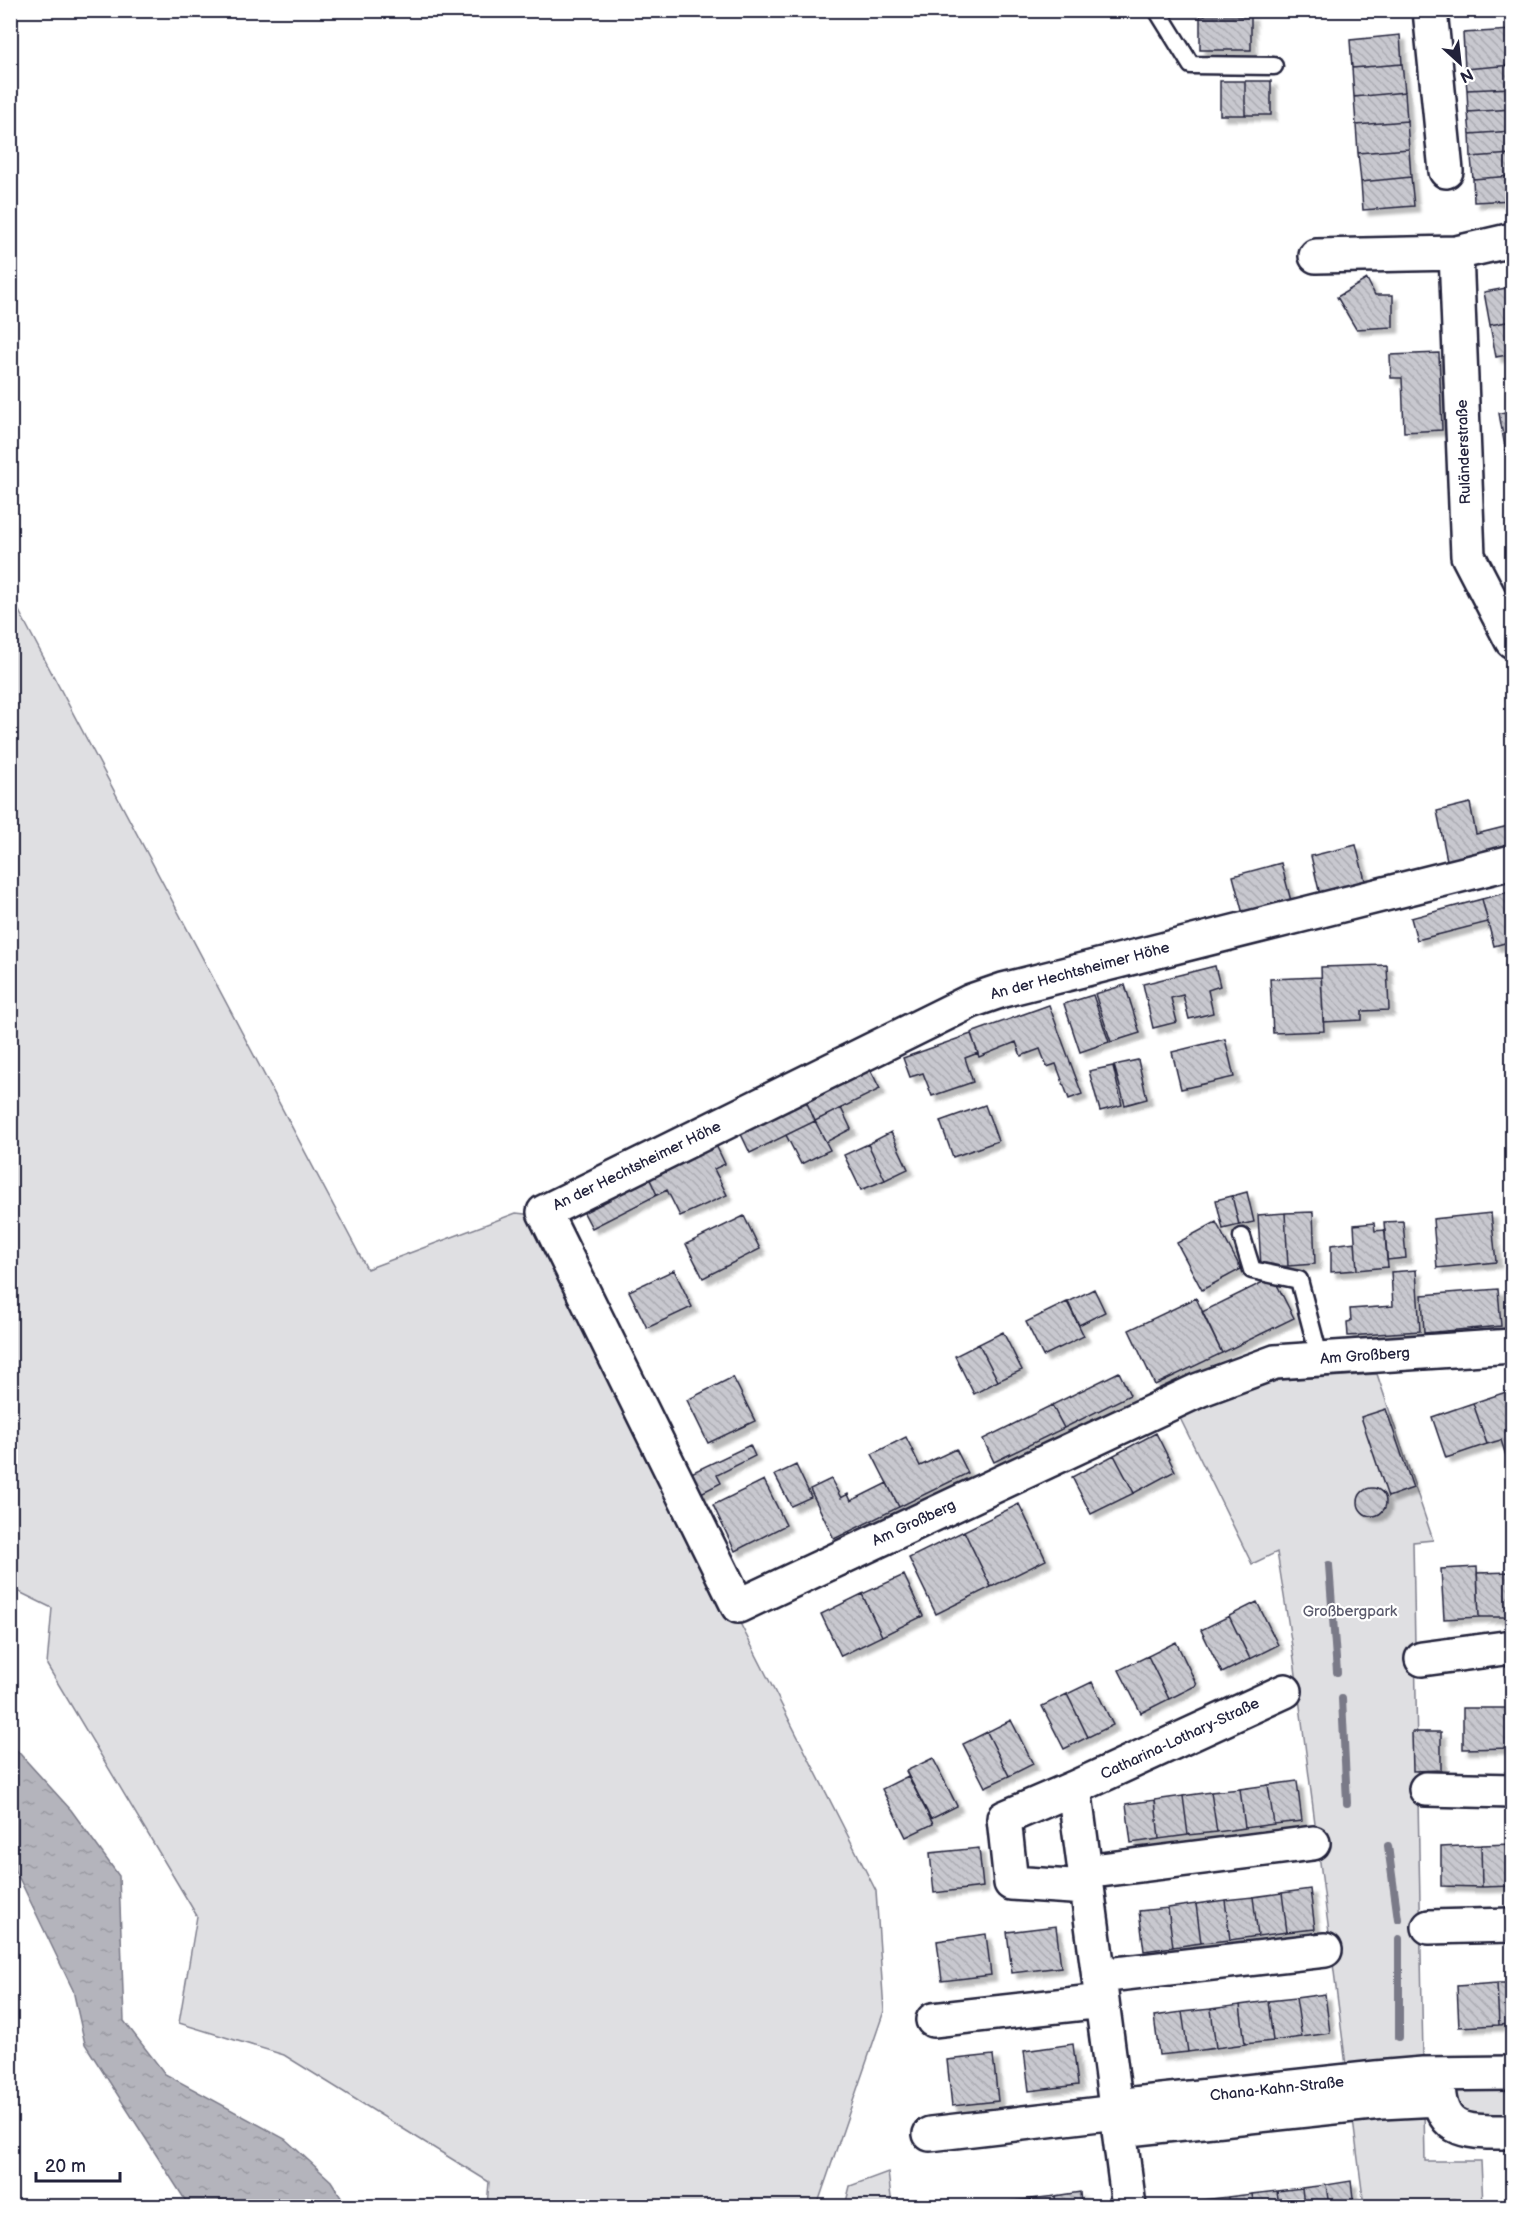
<svg xmlns="http://www.w3.org/2000/svg" width="1523" height="2217" font-family="'Balsamiq Sans',sans-serif">
	<defs>
		<pattern id="water-ripples" width="26" height="14" patternUnits="userSpaceOnUse" patternTransform="scale(1.5)"><rect width="26" height="14" fill="#b4b4bc"/><path d="M2 4q2-2 4 0t4 0M15 11q2-2 4 0t4 0" fill="none" stroke="#9a9aa2"/></pattern>
		<pattern id="building-back-hatch" width="6" height="6" patternUnits="userSpaceOnUse" patternTransform="scale(1.5)"><rect width="6" height="6" fill="#c8c8cf"/><path d="M-1 5l2 2M0 0l6 6M5-1l2 2" fill="none" stroke="#acacb3"/></pattern>
		<filter id="shadow"><feDropShadow dx="5.5" dy="5.5" stdDeviation="1.5" flood-color="#0004"/></filter>
	</defs>
	<rect width="100%" height="100%" fill="#fff"/>
	<filter id="ink" filterUnits="userSpaceOnUse"><feTurbulence type="fractalNoise" baseFrequency=".0167" numOctaves="2"/><feDisplacementMap in="SourceGraphic" scale="12" xChannelSelector="R" yChannelSelector="G"/><feConvolveMatrix kernelMatrix="1 2 1 2 8 2 1 2 1" color-interpolation-filters="sRGB"/></filter>
	<g filter="url(#ink)">
		<path fill="#dfdfe2" stroke="#80808e" stroke-width="1.5" d="M10,594L367,1269L516,1213L525,1214L536,1221L876,1891L884,2011L817,2206H487L489,2182L284,2055L179,2023L197,1916L47,1665L52,1608L11,1588Z
			M1377,1374L1433,1540L1413,1542L1425,2161H1481L1483,2206H1364L1294,1659L1277,1552L1252,1564L1178,1414L1251,1385L1280,1380Z
			M1512,2083V2119C1491,2117 1463,2122 1455,2098L1458,2089Z
			M888,2172L892,2206H845L850,2186Z"/>
		<path fill="url(#water-ripples)" stroke="#7a7a88" stroke-width="1.5" d="M11,1744L71,1810L119,1876L124,2021L165,2074L285,2139L331,2181L347,2206H189L85,2044L73,1990L20,1880L11,1865Z"/>
		<g fill="none" stroke-linecap="round" stroke-linejoin="round">
			<path stroke="#7a7a88" stroke-width="8" d="M1329,1565L1337,1672
				M1342,1699L1347,1803
				M1388,1846L1398,1919
				M1399,2037V1939
				M1454,2202L1455,2206"/>
		</g>
		<path fill="url(#building-back-hatch)" stroke="#22223b" stroke-width="1.5" filter="url(#shadow)" d="M1200,16H1251V50H1200Z
			M1512,30V65L1465,69L1463,33Z
			M1400,35L1402,64L1352,68L1350,40Z
			M1402,64L1405,92L1354,97L1352,68Z
			M1512,65V88L1467,90L1465,69Z
			M1220,81H1245V115H1220Z
			M1245,81H1271V115H1245Z
			M1512,88V109L1468,112L1467,90Z
			M1405,92L1407,121L1356,125L1354,97Z
			M1512,109V131L1470,134L1468,112Z
			M1407,121L1409,149L1358,153L1356,125Z
			M1512,131V154L1471,157L1470,134Z
			M1409,149L1411,177L1361,182L1358,153Z
			M1512,154V176L1473,179L1471,157Z
			M1512,176V200L1474,202L1473,179Z
			M1411,177L1414,206L1363,210L1361,182Z
			M1367,279L1375,295H1393V327L1356,329L1337,297Z
			M1512,287V321L1490,325L1484,292Z
			M1512,321V354L1496,357L1490,325Z
			M1439,353L1442,430L1404,432L1402,378H1391L1390,355Z
			M1512,411V464H1508L1499,413Z
			M1470,803L1476,834L1512,825V849L1448,865L1437,811Z
			M1356,845L1366,884L1320,895L1311,856Z
			M1281,863L1291,901L1243,914L1233,876Z
			M1512,891V941L1494,946L1482,899Z
			M1482,899L1488,922L1417,940L1411,918Z
			M1387,965L1389,1010L1362,1011V1020L1323,1022L1321,967Z
			M1215,966L1220,986L1208,990L1213,1013L1189,1019L1183,995L1171,998L1177,1022L1153,1028L1143,984Z
			M1321,977L1324,1031L1273,1033L1270,979Z
			M1125,985L1140,1033L1111,1042L1095,994Z
			M1093,995L1109,1042L1080,1052L1064,1004Z
			M1049,1005L1082,1094L1069,1099L1056,1064L1047,1067L1040,1049L1021,1056L1016,1042L979,1057L971,1033Z
			M971,1034L978,1053L965,1058L973,1082L932,1096L923,1073L910,1077L903,1058Z
			M1225,1039L1234,1077L1181,1089L1172,1052Z
			M1138,1060L1147,1099L1125,1105L1114,1065Z
			M1113,1066L1122,1105L1100,1111L1089,1071Z
			M870,1069L880,1089L815,1121L806,1101Z
			M806,1101L815,1121L750,1153L740,1132Z
			M985,1105L998,1141L953,1157L940,1121Z
			M841,1108L851,1129L826,1142L815,1121Z
			M815,1121L830,1150L801,1164L786,1135Z
			M891,1132L908,1169L885,1180L868,1144Z
			M715,1143L725,1164L714,1169L727,1195L680,1216L667,1190L657,1195L648,1175Z
			M868,1144L885,1180L861,1190L844,1155Z
			M648,1175L657,1195L592,1228L582,1209Z
			M1247,1192L1254,1222L1239,1225L1232,1196Z
			M1232,1196L1239,1225L1223,1229L1216,1200Z
			M1313,1212L1315,1264L1288,1266L1285,1213Z
			M1285,1213L1288,1266L1261,1267L1258,1215Z
			M1491,1213L1496,1262L1437,1268L1433,1219Z
			M744,1216L760,1249L703,1278L686,1244Z
			M1403,1221L1406,1258L1387,1260L1384,1222Z
			M1216,1222L1241,1269L1202,1290L1177,1243Z
			M1374,1223L1375,1231L1385,1230L1388,1267L1357,1270L1354,1225Z
			M1355,1242L1357,1270L1331,1272V1245Z
			M674,1270L692,1307L647,1328L629,1291Z
			M1416,1270L1420,1331L1348,1336L1347,1322L1351,1321L1350,1309L1393,1306L1391,1272Z
			M1273,1277L1294,1318L1222,1353L1202,1312Z
			M1094,1289L1105,1312L1079,1325L1068,1302Z
			M1498,1289L1501,1326L1424,1333L1422,1295Z
			M1196,1298L1222,1353L1155,1385L1129,1330Z
			M1067,1302L1084,1336L1043,1356L1026,1322Z
			M1003,1332L1022,1370L998,1381L979,1344Z
			M979,1344L998,1381L974,1394L955,1356Z
			M1119,1372L1130,1395L1064,1428L1052,1405Z
			M733,1377L755,1421L708,1443L687,1400Z
			M1512,1390V1457L1507,1459L1501,1440L1487,1444L1473,1403Z
			M1473,1403L1487,1444L1446,1458L1432,1417Z
			M1052,1405L1064,1428L994,1462L983,1439Z
			M1386,1409L1413,1488L1388,1497L1361,1417Z
			M1156,1433L1175,1471L1134,1493L1114,1455Z
			M906,1437L920,1466L956,1449L968,1473L899,1507L872,1454Z
			M750,1445L755,1456L717,1475L721,1483L699,1494L689,1474Z
			M1114,1455L1134,1493L1091,1514L1072,1477Z
			M796,1465L811,1497L791,1506L775,1475Z
			M831,1479L841,1498L848,1494L851,1501L887,1483L899,1507L834,1539L810,1489Z
			M764,1480L786,1525L735,1551L713,1505Z
			M1358 1502a14 14 0 1 1 28 0a14 14 0 1 1-28 0Z
			M1019,1504L1046,1560L991,1587L964,1531Z
			M964,1531L991,1587L936,1614L909,1558Z
			M1477,1567L1479,1617L1444,1619L1441,1569Z
			M1512,1572V1617H1479L1477,1573Z
			M904,1575L923,1616L882,1636L862,1594Z
			M862,1594L882,1636L841,1656L821,1614Z
			M1257,1602L1278,1645L1250,1659L1229,1616Z
			M1229,1616L1250,1659L1222,1673L1201,1630Z
			M1176,1642L1197,1685L1169,1699L1148,1656Z
			M1148,1656L1169,1699L1141,1713L1119,1670Z
			M1092,1682L1113,1725L1088,1737L1067,1694Z
			M1067,1694L1088,1737L1064,1749L1042,1706Z
			M1463,1708H1512V1748L1463,1749Z
			M1011,1720L1033,1764L1009,1776L987,1732Z
			M987,1732L1009,1776L985,1787L963,1744Z
			M1412,1732H1441V1770L1413,1771Z
			M933,1758L957,1806L931,1819L906,1771Z
			M908,1776L933,1824L906,1837L882,1789Z
			M1297,1781L1302,1821L1274,1824L1268,1785Z
			M1268,1785L1274,1824L1245,1828L1240,1789Z
			M1240,1789L1245,1828L1217,1832L1211,1792Z
			M1211,1792L1217,1832L1188,1835L1183,1796Z
			M1183,1796L1188,1835L1159,1839L1155,1800Z
			M1155,1800L1159,1839L1131,1843L1126,1804Z
			M1512,1844V1886L1482,1887L1481,1845Z
			M1481,1845L1482,1887L1441,1886V1847Z
			M979,1848L983,1887L934,1893L930,1853Z
			M1310,1889L1315,1929L1287,1932L1282,1893Z
			M1282,1893L1287,1932L1258,1936L1253,1897Z
			M1253,1897L1258,1936L1230,1940L1225,1900Z
			M1225,1900L1230,1940L1201,1943L1196,1904Z
			M1196,1904L1201,1943L1173,1947L1168,1908Z
			M1168,1908L1173,1947L1144,1951L1139,1911Z
			M1056,1926L1061,1967L1012,1973L1007,1932Z
			M986,1934L991,1975L942,1981L937,1941Z
			M1497,1983H1512V2024L1499,2025Z
			M1497,1983L1499,2025L1459,2027L1457,1986Z
			M1325,1994L1330,2033L1302,2037L1296,1998Z
			M1296,1998L1302,2037L1273,2041L1268,2001Z
			M1268,2001L1273,2041L1245,2044L1240,2005Z
			M1240,2005L1245,2044L1216,2048L1211,2009Z
			M1211,2009L1216,2048L1188,2052L1182,2012Z
			M1182,2012L1188,2052L1159,2055L1154,2016Z
			M1073,2044L1078,2085L1029,2091L1024,2051Z
			M993,2055L998,2101L952,2106L947,2060Z
			M1351,2181L1354,2206H1329L1326,2185Z
			M1326,2185L1329,2206H1304L1302,2188Z
			M1302,2188L1304,2206H1279L1277,2191Z
			M1277,2191L1279,2206H1254L1252,2194Z
			M1080,2192L1081,2206H1056L1055,2196Z
			M1252,2194L1254,2206H1229L1228,2197Z
			M1055,2196L1056,2206H1032L1031,2199Z
			M1228,2197L1229,2206H1204L1203,2200Z
			M1031,2199L1032,2206H1007L1006,2202Z
			M1203,2200L1204,2206H1179L1178,2204Z
			M1006,2202L1007,2206H982V2205Z"/>
		<g fill="none" stroke-linecap="round" stroke-linejoin="round">
			<g stroke="#22223b" stroke-width="21">
				<path id="service" d="M1157,10L1191,65L1274,66
					M1242,1237L1252,1270L1299,1280L1320,1360"/>
			</g>
			<g stroke="#22223b" stroke-width="38">
				<path id="minor" d="M1430,10L1446,171
					M1512,240L1456,253L1468,556L1512,641
					M1316,256L1456,253
					M1512,862L1003,990L971,1001L544,1212L738,1606L1199,1390L1275,1362L1512,1346
					M1422,1659L1512,1647
					M1074,1788L1129,2206
					M1426,1789L1512,1791
					M1085,1872L1313,1843
					M1087,1888L1011,1883L1004,1818L1074,1788L1285,1691
					M1429,1927L1512,1925
					M1099,1976L1325,1950
					M933,2020L1102,2001
					M1438,2078C1437,2135 1466,2132 1512,2132
					M1115,2106L1376,2078L1423,2074L1512,2073
					M1119,2130L1381,2102L1438,2099
					M930,2134L1116,2112"/>
			</g>
			<use href="#service" stroke="#fff" stroke-width="16"/>
			<use href="#minor" stroke="#fff" stroke-width="33"/>
		</g>
	</g>
	<g text-anchor="middle" dominant-baseline="central" stroke-width="4.5" stroke-linejoin="round" paint-order="stroke">
		<g font-size="15" fill="#22223b" stroke="#fff">
			<text transform="translate(1464 452) rotate(-92)">Ruländerstraße</text>
			<text transform="translate(1080 971) rotate(-15)">An der Hechtsheimer Höhe</text>
			<text transform="translate(637 1166) rotate(-26)">An der Hechtsheimer Höhe</text>
			<text transform="translate(1365 1356) rotate(-4)">Am Großberg</text>
			<text transform="translate(914 1523) rotate(-25)">Am Großberg</text>
			<text transform="translate(1180 1739) rotate(-25)">Catharina-Lothary-Straße</text>
			<text transform="translate(1277 2089) rotate(-6)">Chana-Kahn-Straße</text>
		</g>
		<g font-size="15" fill="#5b5b6d" stroke="#fff">
			<text x="1350" y="1611">Großbergpark</text>
		</g>
	</g>
	<rect width="1523" height="2217" fill="none" stroke="#fff" stroke-width="36"/>
	<rect x="18" y="18" width="1487" height="2181" fill="none" stroke="#22223b" stroke-width="2" filter="url(#ink)"/>
	<g transform="translate(1460 63) rotate(153)" stroke="#ffffff" stroke-width="4.5" paint-order="stroke">
	<path d="M0-4.5L10 22L0 15L-10 22Z" fill="#22223b"/>
	<text y="-9" font-size="16" font-weight="bold" text-anchor="middle" fill="#22223b">N</text>
	</g>
	<path d="M36 2172v9h84v-9" fill="none" stroke="#22223b" stroke-width="3"/>
	<text x="45" y="2172" font-size="18" fill="#22223b" stroke="#ffffff" stroke-width="4.5" paint-order="stroke">20 m</text>
</svg>
